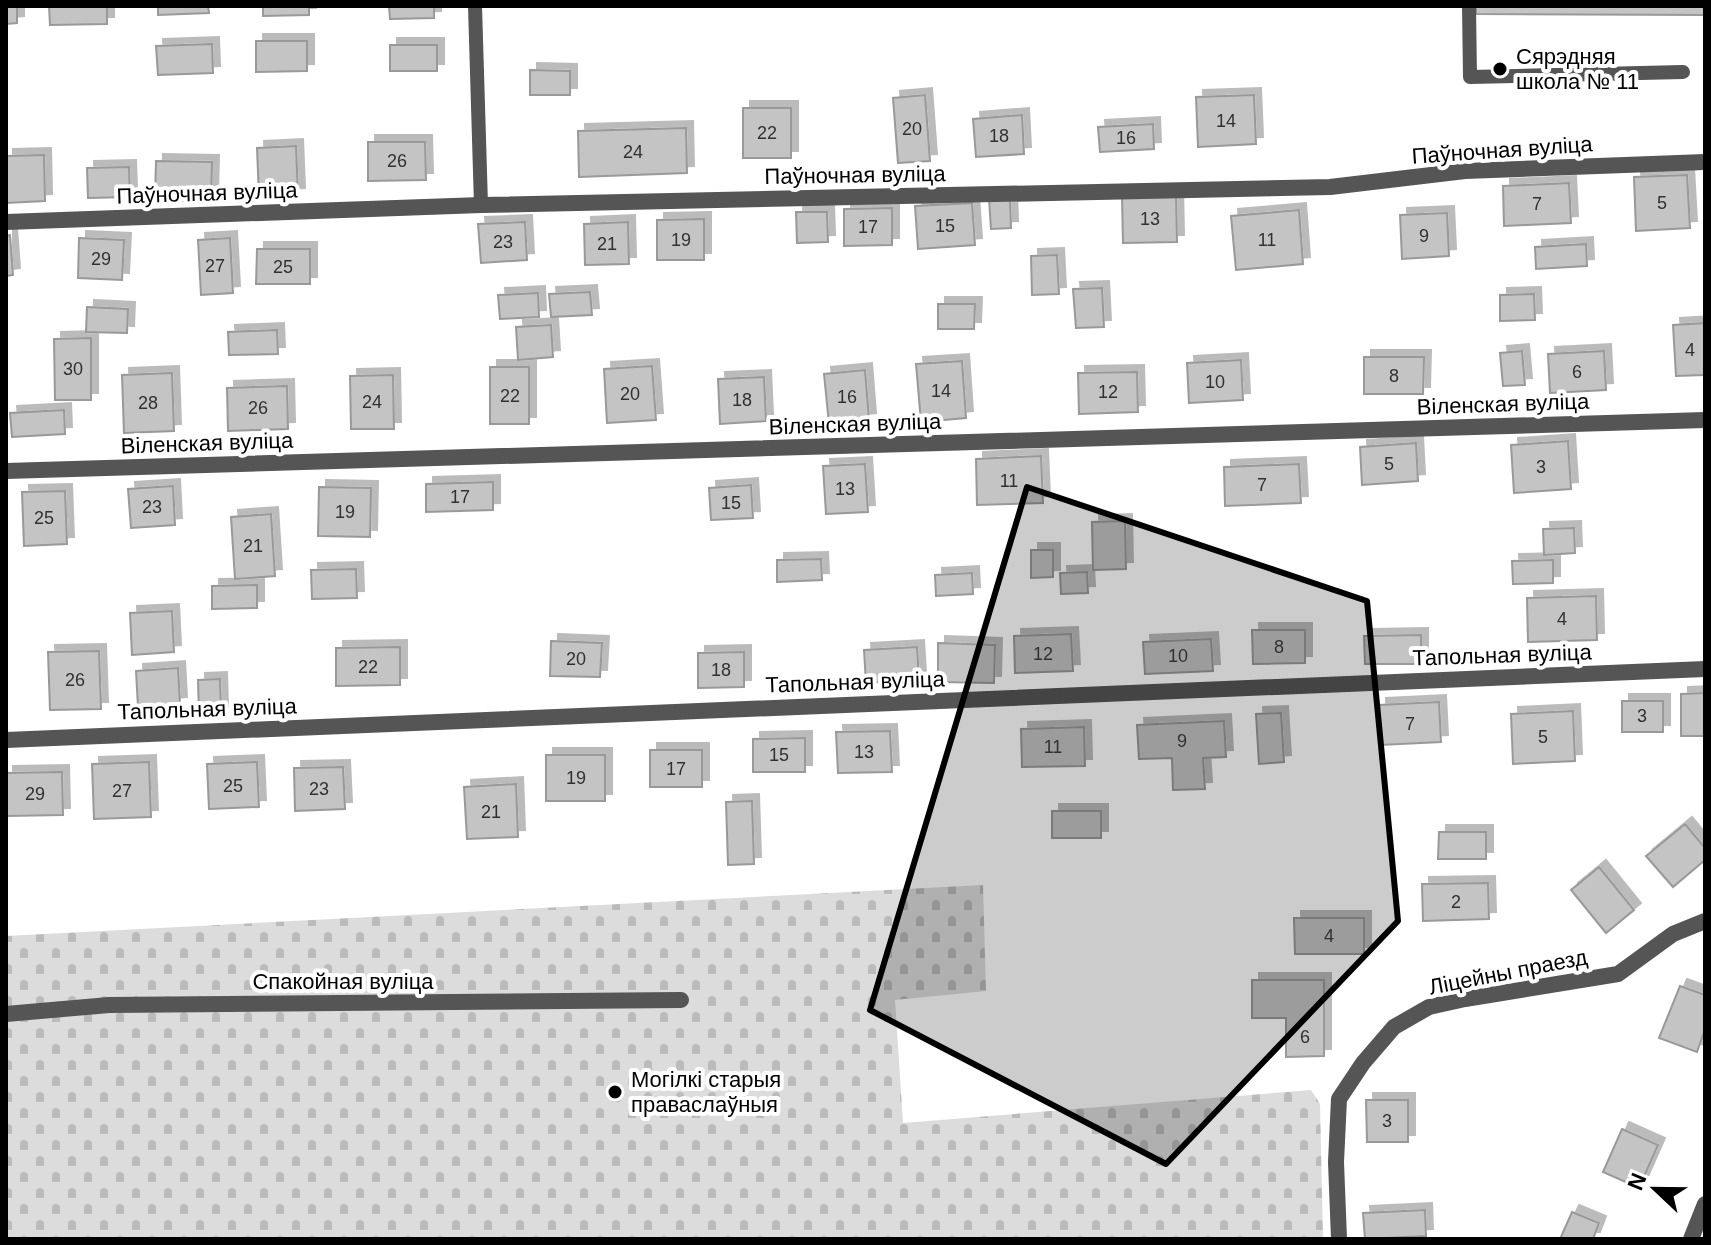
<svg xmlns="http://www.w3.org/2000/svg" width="1711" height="1245" font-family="Helvetica,sans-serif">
	<defs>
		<pattern id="cemetery-stones" width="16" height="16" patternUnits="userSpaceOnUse" patternTransform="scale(2)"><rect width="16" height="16" fill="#dcdcdc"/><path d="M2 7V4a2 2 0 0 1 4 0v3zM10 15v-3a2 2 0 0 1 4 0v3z" fill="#bbb"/></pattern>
		<filter id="shadow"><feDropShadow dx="7" dy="-7" stdDeviation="0" flood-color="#0004"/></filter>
	</defs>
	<rect width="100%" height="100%" fill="#fff"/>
	<path fill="url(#cemetery-stones)" d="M983,885L986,991L895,1000L903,1123L1311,1090L1320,1104L1323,1239H6V936Z"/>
	<path fill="#c4c4c4" stroke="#999" stroke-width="2" filter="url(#shadow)" d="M6,6H17V23L6,24Z
		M49,6H107V24L50,25Z
		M158,6H208L209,13L158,15Z
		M263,6H309V15L263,16Z
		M389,6H434V18L390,19Z
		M1476,6H1705V15L1476,14Z
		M256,41H307V71L256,72Z
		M212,44L213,73L158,75L156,46Z
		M390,45H437V71H390Z
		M530,70L570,71V95H530Z
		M925,95L930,161L898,163L893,98Z
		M1254,95L1256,144L1198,147L1196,97Z
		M743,108H791V158H743Z
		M1022,115L1024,154L976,157L973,119Z
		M1153,124L1154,149L1100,152L1098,127Z
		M686,128L687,173L579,177L578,131Z
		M368,142H425L426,180L368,181Z
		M296,146L298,195L259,197L257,148Z
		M44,155L45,201L6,203V156Z
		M156,161L212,162L211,201L155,200Z
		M129,167L130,197L88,198L87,168Z
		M1687,175L1690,228L1636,231L1634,177Z
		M1569,183L1571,223L1504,226L1503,186Z
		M1176,194L1177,242L1123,243L1122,197Z
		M989,199H1010L1011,228L991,229Z
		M972,203L975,245L918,249L915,206Z
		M892,208V245L844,246V209Z
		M1299,210L1303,264L1236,270L1231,216Z
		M796,212H827L828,242L797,243Z
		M1447,213L1449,256L1402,259L1400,215Z
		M704,219V260H657V220Z
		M525,222L527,260L481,263L478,224Z
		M628,222L629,264L585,265L584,224Z
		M10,235L13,275L6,276V236Z
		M79,238L124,240L122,280L78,278Z
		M230,238L233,293L201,295L198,240Z
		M1586,244L1587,266L1536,269L1535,247Z
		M257,249H310V284H256Z
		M1057,255L1059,294L1032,295L1031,256Z
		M1102,288L1104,327L1076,328L1073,289Z
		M590,292L592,315L551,317L549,294Z
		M538,293L539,317L500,319L498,295Z
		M1534,294L1535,320L1500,321V295Z
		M938,304H975L974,329H938Z
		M87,307L128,309L127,333L86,332Z
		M1705,323V375L1676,376L1673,325Z
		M551,325L553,357L518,360L516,327Z
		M277,330L278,354L229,355L228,332Z
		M91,338V400H55L54,339Z
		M1522,351L1525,385L1503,386L1500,353Z
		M1604,351L1606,390L1550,393L1548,354Z
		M1364,357H1424L1423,394H1364Z
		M1241,360L1243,400L1189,403L1187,363Z
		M962,361L966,418L921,422L916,364Z
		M652,366L656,420L607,423L604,369Z
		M490,367H529V424H490Z
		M865,370L869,420L829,424L824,374Z
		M1137,372L1138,412L1079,414L1078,373Z
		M172,373L174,431L124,433L122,375Z
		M393,375L394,429H351L350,376Z
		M764,377L766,421L720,424L718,379Z
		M287,386L288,429L228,431L227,388Z
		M64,410L65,434L12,437L10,413Z
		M1568,441L1571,489L1514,493L1511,445Z
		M1416,443L1418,481L1362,485L1360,447Z
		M1041,456L1043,503L977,505L976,459Z
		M865,464L868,512L826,514L823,466Z
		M1299,464L1301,503L1225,506L1224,467Z
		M493,482V510L426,512V484Z
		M751,485L753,518L711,520L709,488Z
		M173,486L175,525L131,528L128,489Z
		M319,487L371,488L370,537L318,536Z
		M65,491L67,544L24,546L22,492Z
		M271,514L275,576L235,579L231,517Z
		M1125,521L1126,569L1093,570L1092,522Z
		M1574,528L1575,553L1544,555L1543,529Z
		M1031,550H1053V577L1031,578Z
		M821,559L822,580L777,582V560Z
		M1553,560V583L1513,584L1512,561Z
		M356,569L357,598L312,599L311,570Z
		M1087,572L1088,593L1061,594L1060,573Z
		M972,573L973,594L936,596L935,575Z
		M257,585V608L212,609V586Z
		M1596,596L1597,640L1528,642L1527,598Z
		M172,611L174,652L132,655L130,613Z
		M1252,630H1305V663L1253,664Z
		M1071,634L1073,671L1015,673L1014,636Z
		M1421,635V664H1365L1364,636Z
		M1211,639L1213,671L1145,674L1143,642Z
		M551,641L602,643L600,677L550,676Z
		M938,643L995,645L994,683L938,682Z
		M400,647V685L336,686V648Z
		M917,647L919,680L866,683L864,650Z
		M99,651L101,709L50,710L48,652Z
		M744,652V687L698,688V653Z
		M178,668L180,704L138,707L136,671Z
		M220,679L221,714L199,715L198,680Z
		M1705,693V736H1681V694Z
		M1622,701H1663V732H1622Z
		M1439,702L1441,742L1380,745L1379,705Z
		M1573,711L1575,761L1513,764L1511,714Z
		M1281,713L1284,762L1259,764L1256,714Z
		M1224,721L1226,757L1203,758L1205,789L1173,790L1172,758L1139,759L1137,725Z
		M1084,727L1085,766L1022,767L1021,729Z
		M890,731L892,772L838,773L836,732Z
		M805,738V772H753V739Z
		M650,750H702V787H650Z
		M546,755H605V801H546Z
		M149,762L151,817L94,819L92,764Z
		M257,762L259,807L209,809L207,764Z
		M343,767L345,809L295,811L294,768Z
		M62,772L63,815L7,816L6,773Z
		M516,784L518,837L467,839L464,787Z
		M752,801L754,864L728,865L726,802Z
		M1052,811H1101V838H1052Z
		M1685,824L1705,848V860L1673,887L1646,856Z
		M1439,832H1486V859H1438Z
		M1599,867L1634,910L1606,933L1571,890Z
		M1488,883L1489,919L1423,921L1422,884Z
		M1294,918H1364V954H1295Z
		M1252,980H1324V1056L1286,1057V1018H1252Z
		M1680,986L1705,995V1029L1697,1052L1659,1038Z
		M1366,1100H1408V1142H1367Z
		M1622,1129L1658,1145L1639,1188L1603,1172Z
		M1425,1210L1426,1236L1365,1239L1363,1213Z
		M1572,1212L1599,1223L1593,1239H1560Z"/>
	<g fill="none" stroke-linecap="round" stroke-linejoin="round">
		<path stroke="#555" stroke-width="14" d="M475,6L481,205
			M1469,6L1470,77L1683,72"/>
		<path stroke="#555" stroke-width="16" d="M6,1014L109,1005L681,1000"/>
		<path stroke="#555" stroke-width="16" d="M6,222L481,205L1330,187L1465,171L1705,162
			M6,471L1705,420
			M6,740L1705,669
			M1339,1239L1336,1162L1339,1099L1363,1063L1394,1027L1429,1007L1465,999L1618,974L1673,934L1705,921"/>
		<path stroke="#555" stroke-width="16" d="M1691,1239L1705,1204"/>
	</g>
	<path fill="#000" fill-opacity="0.2" stroke="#000" stroke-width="6" stroke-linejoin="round" d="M1027,487L1367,601L1398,921L1166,1164L870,1010Z"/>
	<g fill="#000" stroke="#fff" stroke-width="3">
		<circle cx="1500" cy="69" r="8"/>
		<circle cx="615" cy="1092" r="8"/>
	</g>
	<g text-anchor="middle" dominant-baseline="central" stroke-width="8" stroke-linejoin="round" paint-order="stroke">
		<g font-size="18" fill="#313131">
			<text x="1226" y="121">14</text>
			<text x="912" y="129">20</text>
			<text x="767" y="133">22</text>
			<text x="999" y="136">18</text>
			<text x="1126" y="138">16</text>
			<text x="633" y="152">24</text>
			<text x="397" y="161">26</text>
			<text x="1662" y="203">5</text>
			<text x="1537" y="204">7</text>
			<text x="1150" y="219">13</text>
			<text x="945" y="226">15</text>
			<text x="868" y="227">17</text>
			<text x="1424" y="236">9</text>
			<text x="681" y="240">19</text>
			<text x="1267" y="240">11</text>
			<text x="503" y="242">23</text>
			<text x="607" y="244">21</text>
			<text x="101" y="259">29</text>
			<text x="215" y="266">27</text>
			<text x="283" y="267">25</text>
			<text x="1690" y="350">4</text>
			<text x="73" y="369">30</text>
			<text x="1577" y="372">6</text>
			<text x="1394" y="376">8</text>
			<text x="1215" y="382">10</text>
			<text x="941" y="391">14</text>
			<text x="1108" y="392">12</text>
			<text x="630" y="394">20</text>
			<text x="510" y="396">22</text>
			<text x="847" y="397">16</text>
			<text x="742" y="400">18</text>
			<text x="372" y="402">24</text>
			<text x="148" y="403">28</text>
			<text x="258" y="408">26</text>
			<text x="1389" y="464">5</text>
			<text x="1541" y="467">3</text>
			<text x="1009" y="481">11</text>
			<text x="1262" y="485">7</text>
			<text x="845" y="489">13</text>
			<text x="460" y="497">17</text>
			<text x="731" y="503">15</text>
			<text x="152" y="507">23</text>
			<text x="345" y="512">19</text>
			<text x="44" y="518">25</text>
			<text x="253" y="546">21</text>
			<text x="1562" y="619">4</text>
			<text x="1279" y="647">8</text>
			<text x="1043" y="654">12</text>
			<text x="1178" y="656">10</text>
			<text x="576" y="659">20</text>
			<text x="368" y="667">22</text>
			<text x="721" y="670">18</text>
			<text x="75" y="680">26</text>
			<text x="1642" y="716">3</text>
			<text x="1410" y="724">7</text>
			<text x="1543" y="737">5</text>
			<text x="1182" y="741">9</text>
			<text x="1053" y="747">11</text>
			<text x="864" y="752">13</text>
			<text x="779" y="755">15</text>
			<text x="676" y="769">17</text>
			<text x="576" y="778">19</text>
			<text x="233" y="786">25</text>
			<text x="319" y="789">23</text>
			<text x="122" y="791">27</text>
			<text x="35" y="794">29</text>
			<text x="491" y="812">21</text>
			<text x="1456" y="902">2</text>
			<text x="1329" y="936">4</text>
			<text x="1305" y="1037">6</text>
			<text x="1387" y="1121">3</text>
		</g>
		<g font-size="22" fill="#000" stroke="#fff" text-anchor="start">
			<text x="1516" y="56">Сярэдняя<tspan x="1516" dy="25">школа № 11</tspan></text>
			<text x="631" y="1079">Могілкі старыя<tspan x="631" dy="25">праваслаўныя</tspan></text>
		</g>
		<g font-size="22" fill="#000" stroke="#fff">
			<text transform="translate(1502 150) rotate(-4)">Паўночная вуліца</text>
			<text transform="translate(855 175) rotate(-1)">Паўночная вуліца</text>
			<text transform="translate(207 193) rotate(-2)">Паўночная вуліца</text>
			<text transform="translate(1503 404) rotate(-2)">Віленская вуліца</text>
			<text transform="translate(855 424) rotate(-2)">Віленская вуліца</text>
			<text transform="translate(207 443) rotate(-2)">Віленская вуліца</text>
			<text transform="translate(1502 655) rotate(-2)">Тапольная вуліца</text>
			<text transform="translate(855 682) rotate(-2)">Тапольная вуліца</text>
			<text transform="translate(207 709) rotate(-2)">Тапольная вуліца</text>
			<text transform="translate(1508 972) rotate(-11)">Ліцейны праезд</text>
			<text x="343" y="981">Спакойная вуліца</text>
		</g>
	</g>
	<rect width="1711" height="1245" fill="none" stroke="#000000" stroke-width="16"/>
	<g transform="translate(1655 1189) rotate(292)" stroke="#ffffff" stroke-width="6" paint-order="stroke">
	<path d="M0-6L14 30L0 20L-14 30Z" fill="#000000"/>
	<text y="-12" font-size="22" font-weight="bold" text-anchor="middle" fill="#000000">N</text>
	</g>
</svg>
